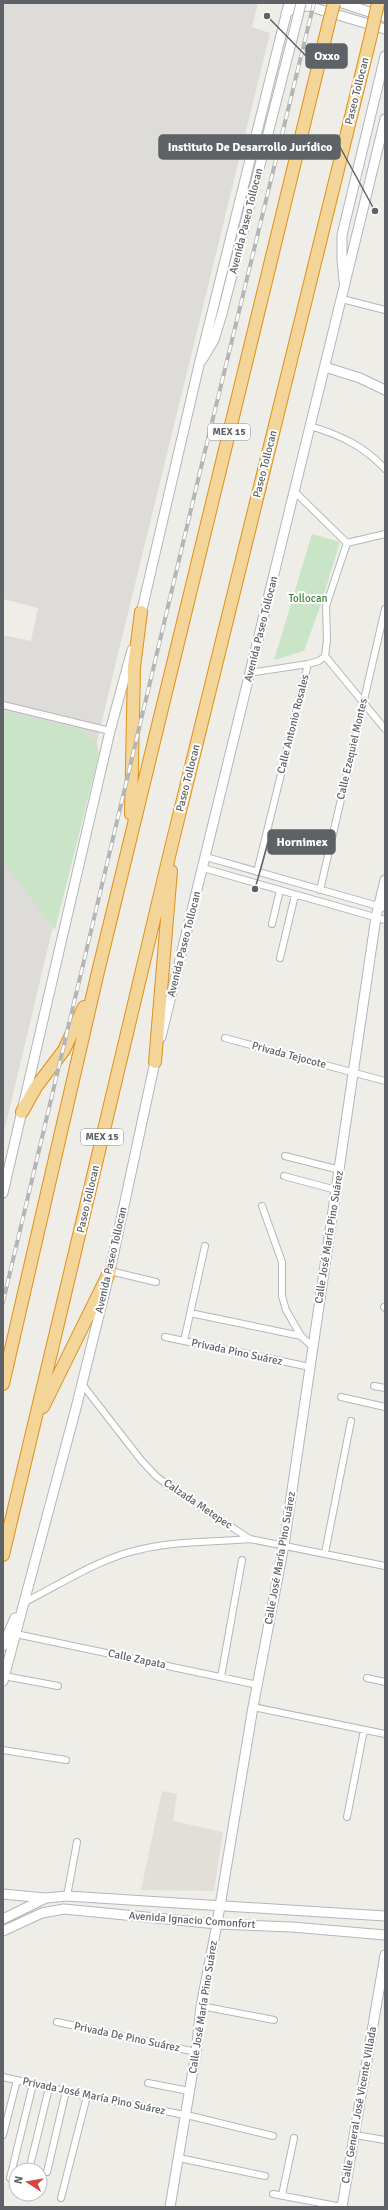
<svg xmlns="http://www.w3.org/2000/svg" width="388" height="2210" font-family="Signika,sans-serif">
	<rect width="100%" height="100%" fill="#efede7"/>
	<path fill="#dedcd9" d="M3,3H258L252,27L270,33L116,662L3,1136V635L31,641L38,608L3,599Z"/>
	<path fill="#e2ded8" d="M162,1791L177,1794L173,1821L223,1832L214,1891L141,1890Z"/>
	<path fill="#c9e4c6" d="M312,534L340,542L320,607L304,651L274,660Z
		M3,711L78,729L96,741L99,754L55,930L3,861Z"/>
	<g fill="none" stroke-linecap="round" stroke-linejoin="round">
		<g stroke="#b4b7ba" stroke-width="8">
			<path id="street" d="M342,299L385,310
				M310,426C340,435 364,446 385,469
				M295,492L347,543
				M347,543L385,534
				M325,656L385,729
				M249,673L308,664
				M3,705L110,731
				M206,857L385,908
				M203,868L385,920
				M257,872L308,664L319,661L325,656L327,640L326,606L347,543
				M320,890L385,609
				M272,924L280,890
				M280,958L295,895
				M225,1038L385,1081
				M285,1156L340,1170
				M284,1176L336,1190
				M262,1206L282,1262V1296L286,1310L301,1336L313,1347
				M110,1271L156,1282
				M384,1307L385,1308
				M190,1313L301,1336
				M165,1337L310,1367
				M184,1341L205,1246
				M82,1384L141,1460L156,1476L170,1487L250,1539L385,1566
				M374,1386L385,1388
				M341,1397L385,1407
				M325,1553L351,1421
				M25,1602C61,1584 98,1559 138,1550C174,1541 213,1542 250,1539
				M16,1634L258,1685
				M4,1676L58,1686
				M221,1677L242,1560
				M367,1678L385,1682
				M253,1707L385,1734
				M3,1750L66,1760
				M347,1817L364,1730
				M67,1896L77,1842
				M201,2006L274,2020
				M57,2022L196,2052
				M3,2077L87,2096L195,2117L273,2136
				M148,2083L189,2091
				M3,2135L17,2080
				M355,2135L385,2140
				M179,2158L265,2176
				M29,2170L49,2088
				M47,2172L66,2091
				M10,2178L33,2084
				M273,2194L342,2207
				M282,2195L294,2138
				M61,2198L87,2096"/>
		</g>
		<g stroke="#b3b6ba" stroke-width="11">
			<path id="secondary" d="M342,3L385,17
				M286,13L294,8L308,6L385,29
				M344,281L342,260V235L385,56
				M202,360L214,340L222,314L298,16
				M325,367L360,378L385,390
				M140,618L199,365L289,3
				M161,1037L385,119
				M3,1193L110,731L132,650
				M3,1646L15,1618
				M3,1681L76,1408L110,1271L156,1057
				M3,1894L45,1898
				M3,1919L46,1898L67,1896L385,1916
				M3,1931L42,1913L64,1909L217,1924L292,1927L385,1935
				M170,2207L196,2052L201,2006L217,1924L253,1707L284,1545L376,917L385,880
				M342,2207L385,1955"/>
		</g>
		<g stroke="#de9117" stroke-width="14">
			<path id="highway" d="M131,814L134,667L141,612
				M155,1062L171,871
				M22,1112L36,1087L64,1050L84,1007
				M3,1384L97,976L329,22
				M43,1407L110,1271
				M3,1555L171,848L371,35"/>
		</g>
		<use href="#street" stroke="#fff" stroke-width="6"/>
		<use href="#secondary" stroke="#fff" stroke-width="9"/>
		<use href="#highway" stroke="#f3d59a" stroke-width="12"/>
		<g stroke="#b4b5b6" stroke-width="4">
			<path id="rail" d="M3,1302L198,480L314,3"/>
		</g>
		<use href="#rail" stroke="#fff" stroke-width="2.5" stroke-dasharray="8" stroke-linecap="butt"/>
		<g stroke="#b3b6ba" stroke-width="11" stroke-linecap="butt">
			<path id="secondary-bridge" d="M298,16L301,3"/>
		</g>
		<g stroke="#de9117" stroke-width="14" stroke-linecap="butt">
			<path id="highway-bridge" d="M329,22L334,3
				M371,35L378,3"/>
		</g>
		<use href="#secondary-bridge" stroke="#fff" stroke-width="9"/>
		<use href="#highway-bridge" stroke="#f3d59a" stroke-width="12"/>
	</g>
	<g text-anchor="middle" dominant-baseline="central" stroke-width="4" stroke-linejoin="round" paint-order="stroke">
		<g fill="#fff" stroke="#8e9194" stroke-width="1">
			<rect x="208" y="424" width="42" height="16" rx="3"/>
			<rect x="81" y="1129" width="42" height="16" rx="3"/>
		</g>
		<g font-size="10" font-weight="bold" fill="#5e6266">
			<text x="229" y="432">MEX 15</text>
			<text x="102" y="1137">MEX 15</text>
		</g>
		<g font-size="11" fill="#5e6266" stroke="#fff">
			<text transform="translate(357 91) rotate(-76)">Paseo Tollocan</text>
			<text transform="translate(246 221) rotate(-76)">Avenida Paseo Tollocan</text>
			<text transform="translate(265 464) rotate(-76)">Paseo Tollocan</text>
			<text transform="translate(261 629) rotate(-76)">Avenida Paseo Tollocan</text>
			<text transform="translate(293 724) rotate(-76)">Calle Antonio Rosales</text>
			<text transform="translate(352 749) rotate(-77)">Calle Ezequiel Montes</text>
			<text transform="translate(188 778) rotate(-76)">Paseo Tollocan</text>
			<text transform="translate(184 944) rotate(-76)">Avenida Paseo Tollocan</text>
			<text transform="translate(289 1055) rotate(15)">Privada Tejocote</text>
			<text transform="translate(88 1199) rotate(-77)">Paseo Tollocan</text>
			<text transform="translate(329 1237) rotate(-81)">Calle José María Pino Suárez</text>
			<text transform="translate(111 1260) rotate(-77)">Avenida Paseo Tollocan</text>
			<text transform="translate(237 1352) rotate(12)">Privada Pino Suárez</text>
			<text transform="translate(198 1504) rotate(34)">Calzada Metepec</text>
			<text transform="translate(280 1558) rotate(-80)">Calle José María Pino Suárez</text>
			<text transform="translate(137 1659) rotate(12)">Calle Zapata</text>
			<text transform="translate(192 1920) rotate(4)">Avenida Ignacio Comonfort</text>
			<text transform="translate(203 2007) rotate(-81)">Calle José María Pino Suárez</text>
			<text transform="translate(127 2037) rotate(12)">Privada De Pino Suárez</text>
			<text transform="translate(94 2096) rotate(12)">Privada José María Pino Suárez</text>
			<text transform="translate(359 2105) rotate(-80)">Calle General José Vicente Villada</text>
		</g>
		<g font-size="11" fill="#41843f" stroke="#fff">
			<text x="308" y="598">Tollocan</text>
		</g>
	</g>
	<path fill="none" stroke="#5e6266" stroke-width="1.5" d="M267 16L306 56M375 211L340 147M255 889L268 842"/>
	<g fill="#5e6266" stroke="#fff" stroke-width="1.5">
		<circle cx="267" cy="16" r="4"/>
		<circle cx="375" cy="211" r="4"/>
		<circle cx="255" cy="889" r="4"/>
	</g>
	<g fill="#5e6266" stroke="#5e6266" stroke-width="1.5">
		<rect x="306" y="44" width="41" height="24" rx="4"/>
		<rect x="159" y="135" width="181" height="24" rx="4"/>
		<rect x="268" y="830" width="67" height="24" rx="4"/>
	</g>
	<g font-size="12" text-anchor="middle" font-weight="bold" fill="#fff">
		<text x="327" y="60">Oxxo</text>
		<text x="250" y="151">Instituto De Desarrollo Jurídico</text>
		<text x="302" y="846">Hornimex</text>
	</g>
	<rect width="388" height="2210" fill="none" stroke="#5e6266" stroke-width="8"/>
	<g transform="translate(28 2182) rotate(282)"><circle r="19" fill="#ffffff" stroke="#bfc0c2"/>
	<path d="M0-3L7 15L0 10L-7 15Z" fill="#d84444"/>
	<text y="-6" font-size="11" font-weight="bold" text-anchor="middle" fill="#5e6266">N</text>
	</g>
</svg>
